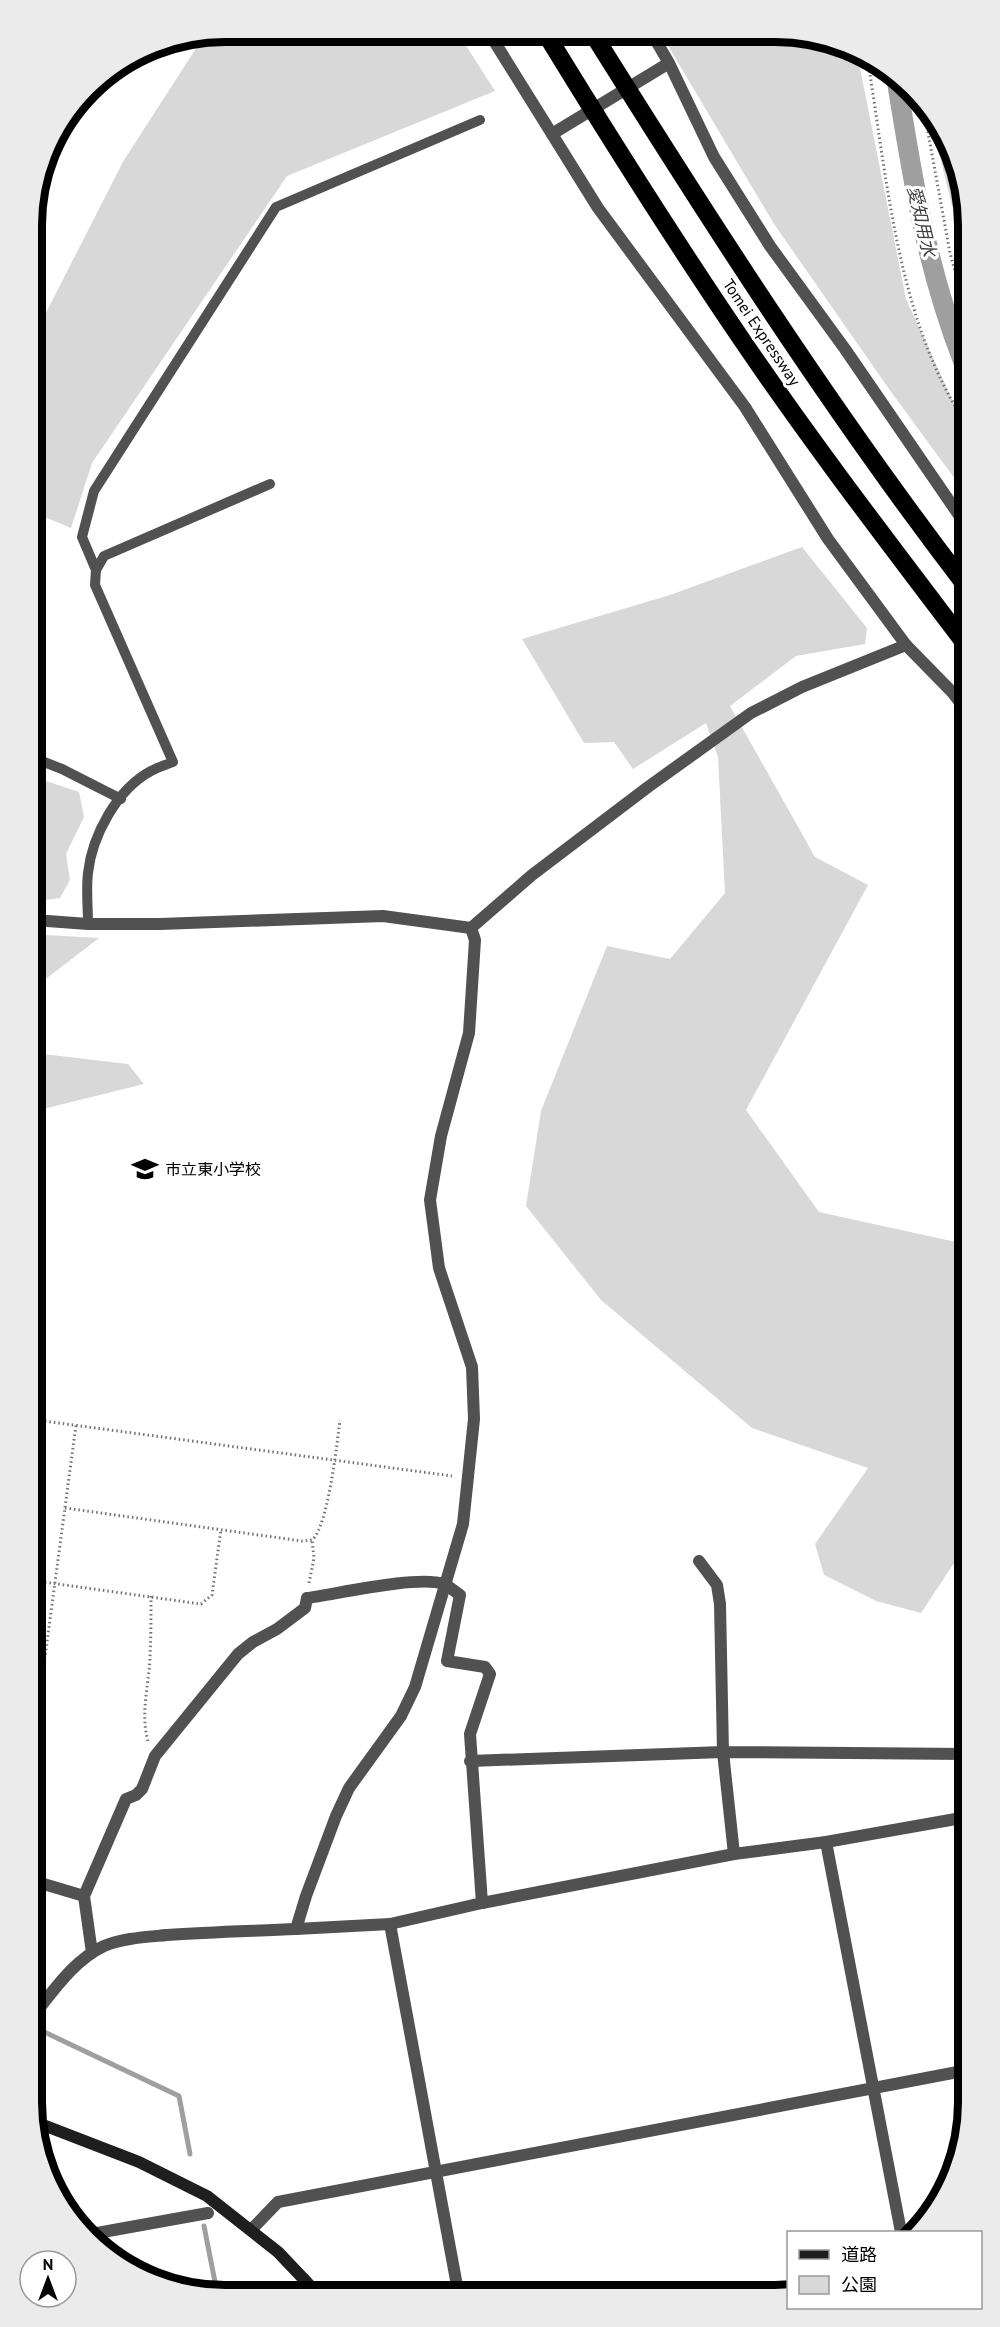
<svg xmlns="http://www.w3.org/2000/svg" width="1000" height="2327" font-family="'PT Sans','Noto Sans JP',sans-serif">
	<rect width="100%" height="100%" fill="#fff"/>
	<path fill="#d8d8d8" d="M225,32L458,33L495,91L287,176L92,463L71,528L33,512L32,340L124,160L204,36Z
		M661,34L812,35L858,58L906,299L963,423V490L889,389L774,224Z
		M933,116L942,128L962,175V246L939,153Z
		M802,547L867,628L865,644L796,656L730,706L815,857L868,885L746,1110L819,1212L965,1244L966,1545L921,1613L876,1601L824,1575L815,1544L868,1468L752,1428L601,1300L526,1206L541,1111L607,946L670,959L725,893L718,757L706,723L633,769L614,742L584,743L522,639L670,595Z
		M34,777L79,792L84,817L66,854L70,880L60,898L37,901L46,935L99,938L34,988Z
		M35,1053L128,1064L144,1084L35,1111Z"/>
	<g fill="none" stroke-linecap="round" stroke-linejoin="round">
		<path stroke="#9f9f9f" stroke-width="5" d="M38,2029L179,2096L190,2154
			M204,2226L217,2292"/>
		<path stroke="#9f9f9f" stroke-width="20" d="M896,76C912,176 926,266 963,361"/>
		<path stroke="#737373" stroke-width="3" stroke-dasharray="1.5 3" stroke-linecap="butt" d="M868,62C887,179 898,319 963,419
			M923,105L950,253L962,296
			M36,1420L452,1476
			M65,1508L302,1541L312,1540C328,1527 337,1443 340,1420
			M36,1581L201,1604L212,1595L221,1529
			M309,1583L314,1558L312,1540
			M37,1717L76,1425
			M148,1741C140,1713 149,1685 150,1657C151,1637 151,1616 151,1596"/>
		<path stroke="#515151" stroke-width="10" d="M96,570L82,537L94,491L276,207L480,120
			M34,758L62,769L121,799
			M88,924C88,907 86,890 88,873C92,836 117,789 151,771C158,767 166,765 173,762L95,585L96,570L104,556L270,484"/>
		<path stroke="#515151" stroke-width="12" d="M652,34L669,63L714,157L770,246L845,349L963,521
			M552,134L669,63
			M699,1561L717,1585L720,1604L723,1752L734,1854
			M470,1761L723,1752L967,1754
			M826,1842L901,2232
			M37,1882L84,1896
			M390,1924L458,2291
			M92,1953L84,1896L126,1799L136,1795L142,1789L155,1756L238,1654L253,1642L277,1629L305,1608L307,1598C337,1594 418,1575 444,1584C449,1586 455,1592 460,1595L447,1661L485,1667L490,1674L470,1734L482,1903
			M38,2010C56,1987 76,1959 104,1946C123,1938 147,1937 167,1935C210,1932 253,1931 296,1929L306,1896L336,1816L349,1788L401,1716L415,1687L463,1524L474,1419L472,1367L439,1268L430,1200L441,1136L469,1033L475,940L471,928L532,875L648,787L751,713L802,687L906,645
			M251,2230L278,2202L968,2070
			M86,2235L208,2213"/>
		<path stroke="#515151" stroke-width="12" d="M489,33L598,208L745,407L828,539L906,645L952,692L964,708
			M34,920L88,924H160L383,916L471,928
			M296,1929L390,1924L482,1903L734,1854L826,1842L967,1817"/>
		<path stroke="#1e1e1e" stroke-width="12" d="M38,2123L139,2162L207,2196L278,2252L315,2291"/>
		<path stroke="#000" stroke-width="18" d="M546,34C609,137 674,240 742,340C812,443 888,542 963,641
			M593,34C710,221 829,407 963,582"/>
	</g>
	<defs>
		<g id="school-bare" transform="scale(2.07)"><path d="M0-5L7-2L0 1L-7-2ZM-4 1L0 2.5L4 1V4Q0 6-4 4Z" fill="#000" stroke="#fff" stroke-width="2.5" paint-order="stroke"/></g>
	</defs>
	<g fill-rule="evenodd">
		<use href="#school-bare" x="145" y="1169"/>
	</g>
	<g text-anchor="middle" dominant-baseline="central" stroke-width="6" stroke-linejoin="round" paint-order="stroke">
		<g font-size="16" fill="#000" stroke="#fff">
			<text transform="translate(762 332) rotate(56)">Tomei Expressway</text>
		</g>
		<g font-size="16" fill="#000" stroke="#fff" text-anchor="start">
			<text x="165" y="1169">市立東小学校</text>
		</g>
		<g font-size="18" font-style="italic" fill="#404040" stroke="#fff">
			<text transform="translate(922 221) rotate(77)">愛知用水</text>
		</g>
	</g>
	<path d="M0 0H1000V2327H0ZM225 42H775A183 183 0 0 1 958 225V2102A183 183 0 0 1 775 2285H225A183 183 0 0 1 42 2102V225A183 183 0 0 1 225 42Z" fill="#ebebeb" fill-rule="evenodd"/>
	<path fill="none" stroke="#000" stroke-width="8" d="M225 42H775A183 183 0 0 1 958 225V2102A183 183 0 0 1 775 2285H225A183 183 0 0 1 42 2102V225A183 183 0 0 1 225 42Z"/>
	<rect x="787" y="2231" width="195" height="78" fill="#ffffff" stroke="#999999" stroke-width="1.5"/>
	<rect x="799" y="2250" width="30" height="9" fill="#1e1e1e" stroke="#999999" stroke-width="1.5"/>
	<text x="841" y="2261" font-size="18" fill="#000000">道路</text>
	<rect x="799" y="2276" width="30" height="18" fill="#d8d8d8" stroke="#999999" stroke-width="1.5"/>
	<text x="841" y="2291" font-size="18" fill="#000000">公園</text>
	<g transform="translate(48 2279)"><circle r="28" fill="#ffffff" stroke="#999999" stroke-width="1.5"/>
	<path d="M0-4.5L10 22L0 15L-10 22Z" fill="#000000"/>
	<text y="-9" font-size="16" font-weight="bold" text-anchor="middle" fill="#000000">N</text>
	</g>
</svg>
